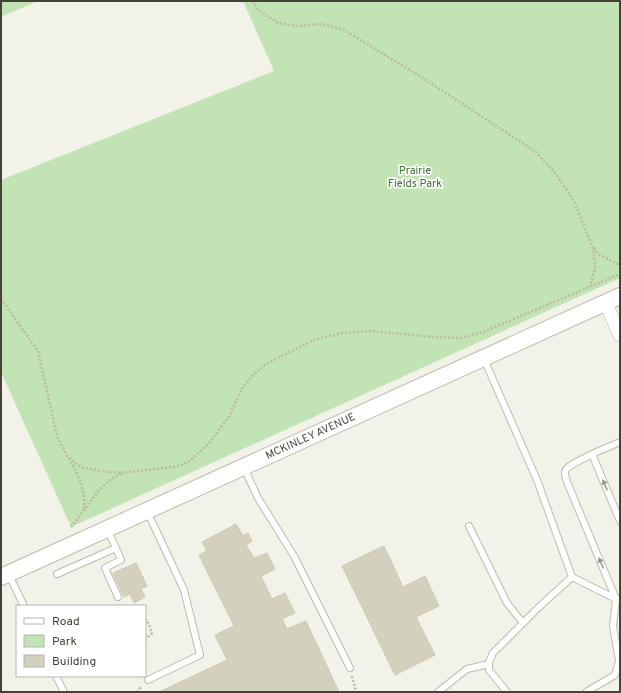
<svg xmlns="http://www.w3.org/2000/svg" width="621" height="693" font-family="Overpass,sans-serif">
	<rect width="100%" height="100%" fill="#f2f2e8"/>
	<path fill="#c2e3b4" d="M1,1H38L1,17Z
		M243,1H620V278L71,527L1,372V180L274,71Z"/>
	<path fill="#d3d0be" stroke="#cdcab2" d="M236,524L243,536L248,533L252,541L246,545L254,558L267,553L275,569L261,576L272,599L285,593L295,613L282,619L287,629L306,621L339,692H159L227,660L215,635L234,626L199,555L207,551L202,542Z
		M384,546L403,587L425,576L439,606L416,617L435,655L395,675L342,566Z
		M136,563L147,586L141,589L145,597L134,603L130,594L124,597L113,573Z"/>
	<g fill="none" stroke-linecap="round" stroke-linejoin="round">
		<g stroke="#bdbcab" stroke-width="8">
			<path id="service" d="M484,359L537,480L572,577L616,599H620
				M620,442L592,454L620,521
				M244,468L258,498L294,556L350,668
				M147,511L184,590L200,655L148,680
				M469,526L507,603L523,623
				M108,530L121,560L105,568L118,597
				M57,574L116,548
				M9,575L24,606
				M56,676L64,692
				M438,692L467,669L489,664
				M507,692L489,670V662L493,653L539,607L572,577
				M586,692L615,675L619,661L613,626L616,599L567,482C566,479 565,475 565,472C566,465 586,458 592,454"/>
		</g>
		<g stroke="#bdbcab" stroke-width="14">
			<path id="minor" d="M605,302L620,335"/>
		</g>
		<g stroke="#bdbcab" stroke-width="18">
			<g id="tertiary">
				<path id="s1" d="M1,577L620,296"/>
			</g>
		</g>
		<path stroke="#bdba9e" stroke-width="2.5" stroke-dasharray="2 2" stroke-linecap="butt" d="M253,1L258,10L278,23L296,26L322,24L344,30L426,80L536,152L556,174L574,201L593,248L595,268L590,287
			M594,248L598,254L620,265
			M1,299L38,351L57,436L67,456L81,467L107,472L122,473L179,466L190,461L210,442L229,417L242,389L252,376L266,364L314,340L342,333L370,331L432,337L461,338L483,332L620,274
			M69,458C78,475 86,490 84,509
			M71,527C88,507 97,485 121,474
			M145,619L147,620L152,633L145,640
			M352,676L356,692
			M137,692L142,686"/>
		<use href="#service" stroke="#fff" stroke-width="6"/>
		<use href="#minor" stroke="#fff" stroke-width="13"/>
		<use href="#tertiary" stroke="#fff" stroke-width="16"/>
	</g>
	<defs><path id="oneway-solid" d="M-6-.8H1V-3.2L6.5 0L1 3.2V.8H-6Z"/></defs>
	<g fill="#999891">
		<use href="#oneway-solid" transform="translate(605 485) rotate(-113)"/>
		<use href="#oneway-solid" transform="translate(601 563) rotate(-113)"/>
	</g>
	<g text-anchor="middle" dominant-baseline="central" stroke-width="3.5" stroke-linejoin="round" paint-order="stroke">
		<g font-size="11" fill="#387130" stroke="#fff">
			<text x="415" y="171">Prairie<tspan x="415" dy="13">Fields Park</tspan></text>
		</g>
		<g font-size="11" fill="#454337" stroke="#fff">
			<text stroke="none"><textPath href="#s1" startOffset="340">MCKINLEY AVENUE</textPath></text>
		</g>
	</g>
	<rect width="621" height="693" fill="none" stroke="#454337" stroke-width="4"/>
	<rect x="16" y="605" width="130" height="72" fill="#ffffff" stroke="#b5b4af"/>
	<rect x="24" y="618" width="20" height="6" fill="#ffffff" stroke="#b5b4af"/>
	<text x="52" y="625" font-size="12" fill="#454337">Road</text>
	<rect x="24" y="635" width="20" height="12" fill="#c2e3b4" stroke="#b5b4af"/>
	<text x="52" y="645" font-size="12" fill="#454337">Park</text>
	<rect x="24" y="655" width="20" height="12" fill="#d3d0be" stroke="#b5b4af"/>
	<text x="52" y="665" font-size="12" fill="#454337">Building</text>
</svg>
